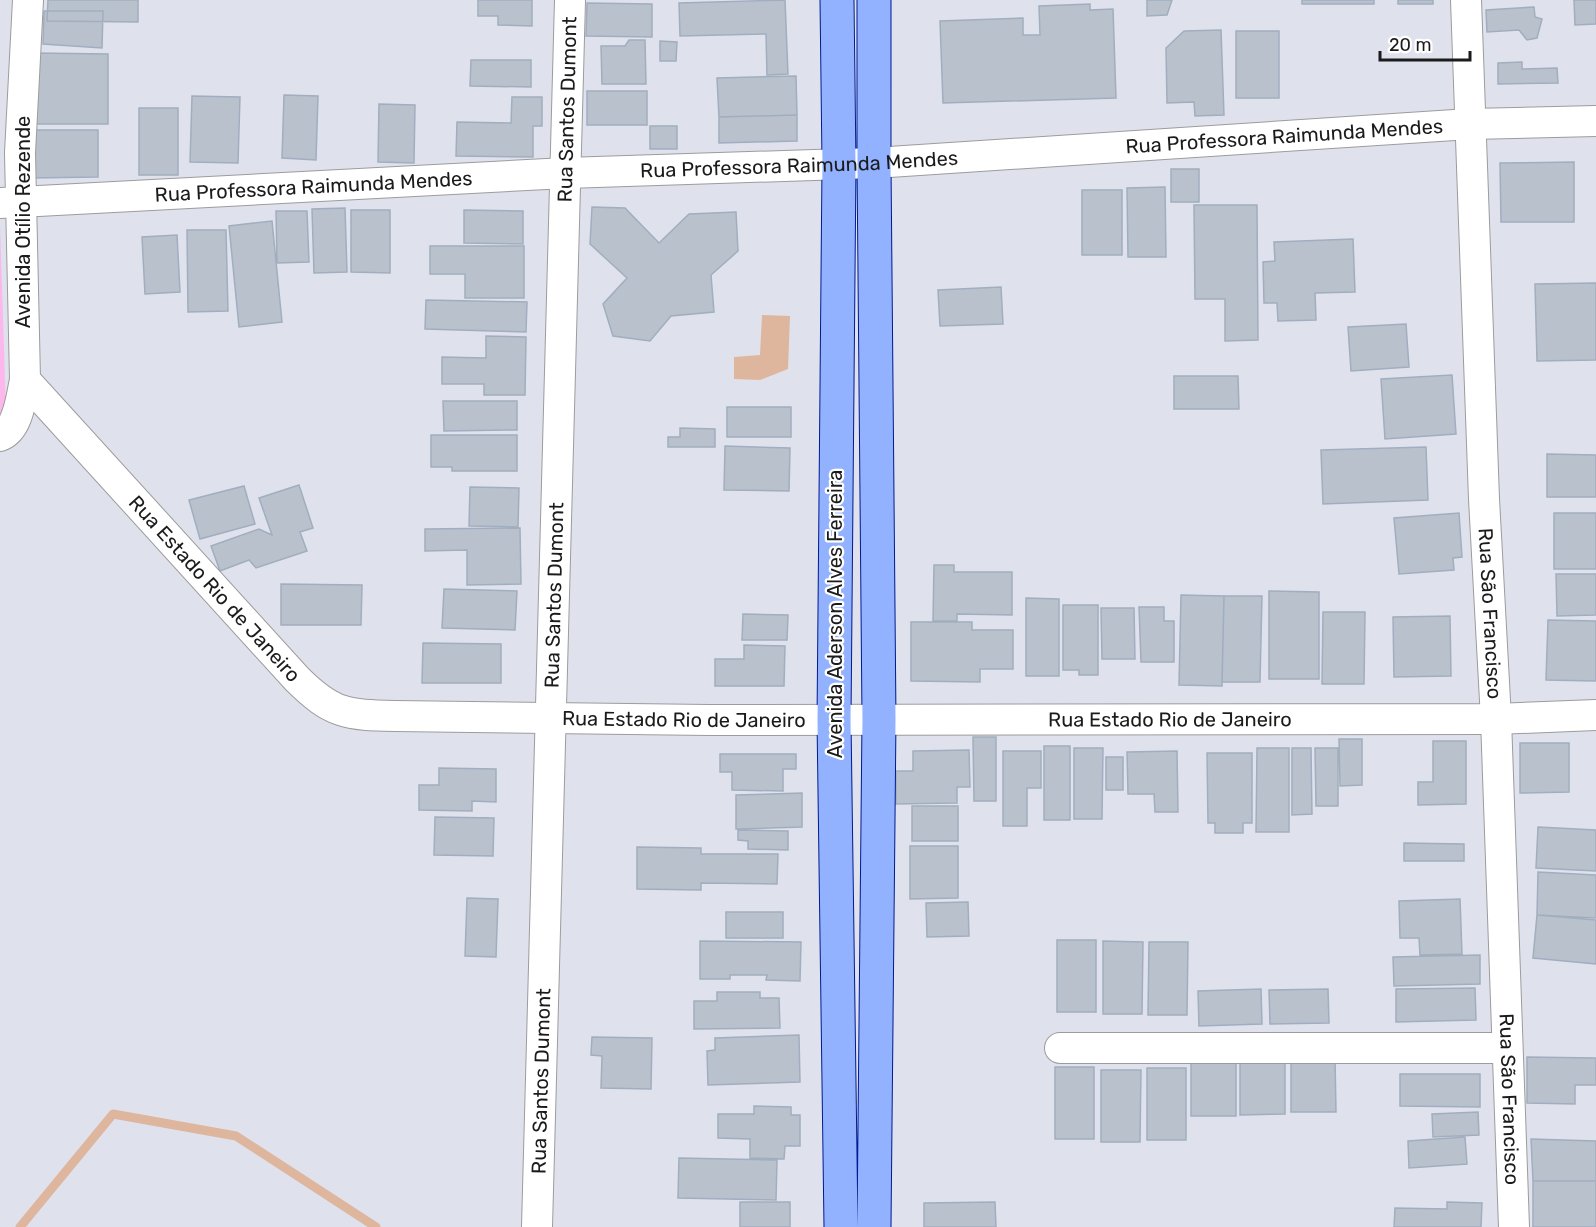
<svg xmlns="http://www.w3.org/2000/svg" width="1596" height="1227" font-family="Rubik,sans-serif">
	<rect width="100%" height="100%" fill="#dfe2ed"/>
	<path fill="#fcb8ec" d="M0,225L6,411L0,414Z"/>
	<path fill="#deb59d" d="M762,315L790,316L788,369L760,380L734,379V357L760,355Z"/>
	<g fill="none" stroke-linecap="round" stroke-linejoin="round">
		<path stroke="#deb59d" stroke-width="9" d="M20,1227L113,1114L236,1136L376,1227"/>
	</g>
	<path fill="#b9c1cd" stroke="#a1aebf" stroke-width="1.5" d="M48,0H138V22L47,21Z
		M478,0H532V26L498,25V16H478Z
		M785,0L788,74L767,75L766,34L680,36L679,3Z
		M1147,0H1172L1167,15L1147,16Z
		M1302,0H1374V4H1302Z
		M1398,0H1433V4H1398Z
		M1574,0H1596V24L1575,25Z
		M587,3L652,4V37L586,36Z
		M1090,4V10L1113,9L1116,98L943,103L940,21L1023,18V35H1040L1039,6Z
		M1534,7L1535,17L1542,19L1537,38L1527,40L1519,30L1487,32L1486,10Z
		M44,11H103L102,48L43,44Z
		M1221,30L1224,115L1195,116L1194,102L1167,103L1166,48L1184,31Z
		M1236,31H1279V98H1236Z
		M629,40H645L646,84H602L601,46H625Z
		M660,41L677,42L676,61H660Z
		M34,53L108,54V124H33Z
		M471,60H531V87L470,86Z
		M1522,62V69L1557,68L1558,83L1498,84V63Z
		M796,76L797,115L719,117L717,78Z
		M587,91H647V125H587Z
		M284,95L318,96L316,160L282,158Z
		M192,96L240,97L238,163L190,162Z
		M512,97H542V126H533V157L456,156L457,122L511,123Z
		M379,104L415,105L414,163L378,162Z
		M139,108H178V175H139Z
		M797,115V141L719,143V117Z
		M650,126H677V149H650Z
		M30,130H98V177L31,178Z
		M1574,162V222H1501L1500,163Z
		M1171,169H1199V202H1171Z
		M1165,187L1166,257H1128L1127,188Z
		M1082,190H1122V255H1082Z
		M1194,205H1257L1258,340L1225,341V299H1195Z
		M592,207L625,208L659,243L689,214L736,212L738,251L711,275L714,312L671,316L650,341L613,336L603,304L627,278L590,244Z
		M345,208L347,272L314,273L312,209Z
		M351,210H390V273L351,272Z
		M464,210L523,211V244L464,243Z
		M276,211H307L309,262L277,263Z
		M272,221L282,322L239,327L229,226Z
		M187,230H226L228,311L188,312Z
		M177,235L180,292L145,294L142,237Z
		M1353,239L1355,292L1315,293L1316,320L1278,321L1277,303H1264L1263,262L1275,261L1274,242Z
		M430,246H524V298H465V274H430Z
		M1596,283V360L1537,361L1535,284Z
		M1001,287L1003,324L940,326L938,290Z
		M426,300L527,302L526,332L425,329Z
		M1406,324L1409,367L1351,371L1348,327Z
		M486,336L526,337L525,395H484V384H442V357L486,358Z
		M1452,375L1456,434L1385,439L1381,379Z
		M1174,376H1238L1239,409H1174Z
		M443,401H517V430L444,431Z
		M727,407H791V437H727Z
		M680,428L715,429V447H668V437H680Z
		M431,435H517V471H452V467H431Z
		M725,446L790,448L789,491L724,490Z
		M1426,447L1428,500L1323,504L1321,450Z
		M1547,454L1596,455V497H1547Z
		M299,485L313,528L300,532L307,551L256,568L249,560L220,571L211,546L259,529L272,535L259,498Z
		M244,486L255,524L200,539L189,500Z
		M470,487L519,488L518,527L469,526Z
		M1459,513L1462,557L1453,558L1454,570L1399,574L1394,518Z
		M1554,513H1596V569H1554Z
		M520,528L521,584L467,585V550L425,551V529Z
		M934,565H954V572H1012V615L957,614V621H933Z
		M1556,574H1596V615L1557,616Z
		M281,584L362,585L361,625H281Z
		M444,589L517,591L515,630L442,628Z
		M1269,591L1319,592V679H1269Z
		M1181,595L1224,596L1222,686L1179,685Z
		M1224,596H1262L1260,682H1222Z
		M1026,598L1059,599V676H1026Z
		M1063,605H1098V675H1079V670H1063Z
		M1139,607H1164V621H1174V662H1141Z
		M1101,608H1134L1135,659H1102Z
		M1323,612H1365L1364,684H1322Z
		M743,614L788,615L787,640H742Z
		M1450,616L1451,676L1394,677L1393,617Z
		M1548,620L1596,621V681L1546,680Z
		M911,622H972V630H1013V669H980V682L911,681Z
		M423,643L501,644V683H422Z
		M744,645L785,646L784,686H715V659H744Z
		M973,737H996V801H974Z
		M1339,739H1362V785L1340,786Z
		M1433,741H1466V804L1418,805V782H1433Z
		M1520,743H1569V792L1520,793Z
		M1044,746H1070V820H1044Z
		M1074,748H1103L1102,819H1074Z
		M1257,748H1289V832H1256Z
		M1292,748H1311L1312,814L1292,815Z
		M1315,748H1338V806H1316Z
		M969,750L970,787H957V803L896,804V771H913V751Z
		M1003,751H1041V788H1027V826H1003Z
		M1177,751L1178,812H1155L1154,794H1128L1127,752Z
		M1207,753H1252V823H1243V833H1215V823H1208Z
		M720,754H796V769H783V791L732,790V772H720Z
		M1106,757H1123V790H1106Z
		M439,768L496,769V802L472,801V811L419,810V785H439Z
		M802,793V827L736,829V795Z
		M912,806H958V841H912Z
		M435,817L494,818L493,856L434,855Z
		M1538,827L1596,830V871L1536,868Z
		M738,830L788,831V850L748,849V841L738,840Z
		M1404,843L1464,844V861H1404Z
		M910,846H958V898L910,899Z
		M637,847L701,848V854H778L777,884L701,883V890L637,889Z
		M1538,872L1596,875V918L1537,915Z
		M467,898L498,899L496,957L465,956Z
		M1460,899L1462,954L1420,955L1419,938H1400L1399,901Z
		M968,902L969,936L927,937L926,903Z
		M726,912H783V938H726Z
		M1537,915L1596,920V964L1533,958Z
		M1057,940H1096V1012H1057Z
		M700,941L801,942L800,981L766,980L767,975H730V979H700Z
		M1103,941L1143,942L1142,1014H1103Z
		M1149,942H1188L1187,1015H1148Z
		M1480,955V984L1394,986L1393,957Z
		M1475,988L1476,1020L1396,1022V989Z
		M1261,989L1262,1024L1199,1026L1198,991Z
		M1328,989L1329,1023L1270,1024L1269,990Z
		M717,992H760V998H779L780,1028L694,1029V1001H717Z
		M799,1035L800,1082L708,1085L707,1051L715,1050V1038Z
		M592,1037L652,1038L651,1089L601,1088L602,1056L591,1055Z
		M1291,1057H1335L1336,1112H1291Z
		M1527,1057L1596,1058V1085H1575V1104L1527,1103Z
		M1285,1060V1114L1240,1115V1061Z
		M1191,1062H1236V1116H1191Z
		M1055,1067H1094V1139H1055Z
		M1147,1068H1186V1140H1147Z
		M1101,1070H1141L1140,1142H1101Z
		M1400,1074H1480V1107L1400,1106Z
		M754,1106L791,1107V1115H800V1146H785L784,1159L750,1158V1139L718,1138V1114H754Z
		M1478,1112L1479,1135L1433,1137L1432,1114Z
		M1465,1137L1467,1164L1409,1168L1408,1141Z
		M1531,1139L1596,1141V1181H1533Z
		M679,1158L777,1160L776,1200L678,1198Z
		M1533,1181H1596V1227H1533Z
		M740,1202H790V1227H740Z
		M995,1202L996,1227H924V1203Z
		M1447,1202L1482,1203L1481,1227H1394L1395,1208L1447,1209Z"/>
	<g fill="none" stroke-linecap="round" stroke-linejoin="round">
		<g stroke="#9c9c9c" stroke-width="32">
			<g id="street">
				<path id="s1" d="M1466,0L1484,499L1496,719L1514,1227"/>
				<path id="s2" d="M0,203L566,173L874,163L1470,124L1596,121"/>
				<path id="s3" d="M25,380L297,679C332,714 347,715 395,716L709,720L1496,719L1596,715"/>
				<path d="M0,436C19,429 21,397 25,380L20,153L28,0"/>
				<path d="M1060,1048H1507"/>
				<path id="s4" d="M537,1227L570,0"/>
			</g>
		</g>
		<g stroke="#001a91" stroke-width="35">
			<path id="primary" d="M837,0L839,164L834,720L841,1227
				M874,1227L879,719L874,163V0"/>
		</g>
		<use href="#street" stroke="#fff" stroke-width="30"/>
		<use href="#primary" stroke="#92b1ff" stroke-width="33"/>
	</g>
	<g text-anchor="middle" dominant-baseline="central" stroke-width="4.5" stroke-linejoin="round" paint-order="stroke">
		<g font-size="20" fill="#1b1b1b" stroke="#fff">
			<text stroke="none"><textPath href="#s4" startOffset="1118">Rua Santos Dumont</textPath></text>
			<text stroke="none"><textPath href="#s2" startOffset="1286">Rua Professora Raimunda Mendes</textPath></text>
			<text stroke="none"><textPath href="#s2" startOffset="800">Rua Professora Raimunda Mendes</textPath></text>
			<text stroke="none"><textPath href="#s2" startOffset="314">Rua Professora Raimunda Mendes</textPath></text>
			<text transform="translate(23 222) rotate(-90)">Avenida Otílio Rezende</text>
			<text stroke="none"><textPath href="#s3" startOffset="282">Rua Estado Rio de Janeiro</textPath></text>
			<text stroke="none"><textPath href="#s4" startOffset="632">Rua Santos Dumont</textPath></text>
			<text stroke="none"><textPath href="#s1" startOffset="614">Rua São Francisco</textPath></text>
			<text transform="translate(835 614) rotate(-90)">Avenida Aderson Alves Ferreira</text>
			<text stroke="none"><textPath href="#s3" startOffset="802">Rua Estado Rio de Janeiro</textPath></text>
			<text stroke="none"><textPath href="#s3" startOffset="1288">Rua Estado Rio de Janeiro</textPath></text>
			<text stroke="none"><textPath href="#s4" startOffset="146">Rua Santos Dumont</textPath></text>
			<text stroke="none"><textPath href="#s1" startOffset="1100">Rua São Francisco</textPath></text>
		</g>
	</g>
	<path d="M1380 51v9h90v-9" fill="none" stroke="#1b1b1b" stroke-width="3"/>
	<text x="1389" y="51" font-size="18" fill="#1b1b1b" stroke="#ffffff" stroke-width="4.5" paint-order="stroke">20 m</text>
</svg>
